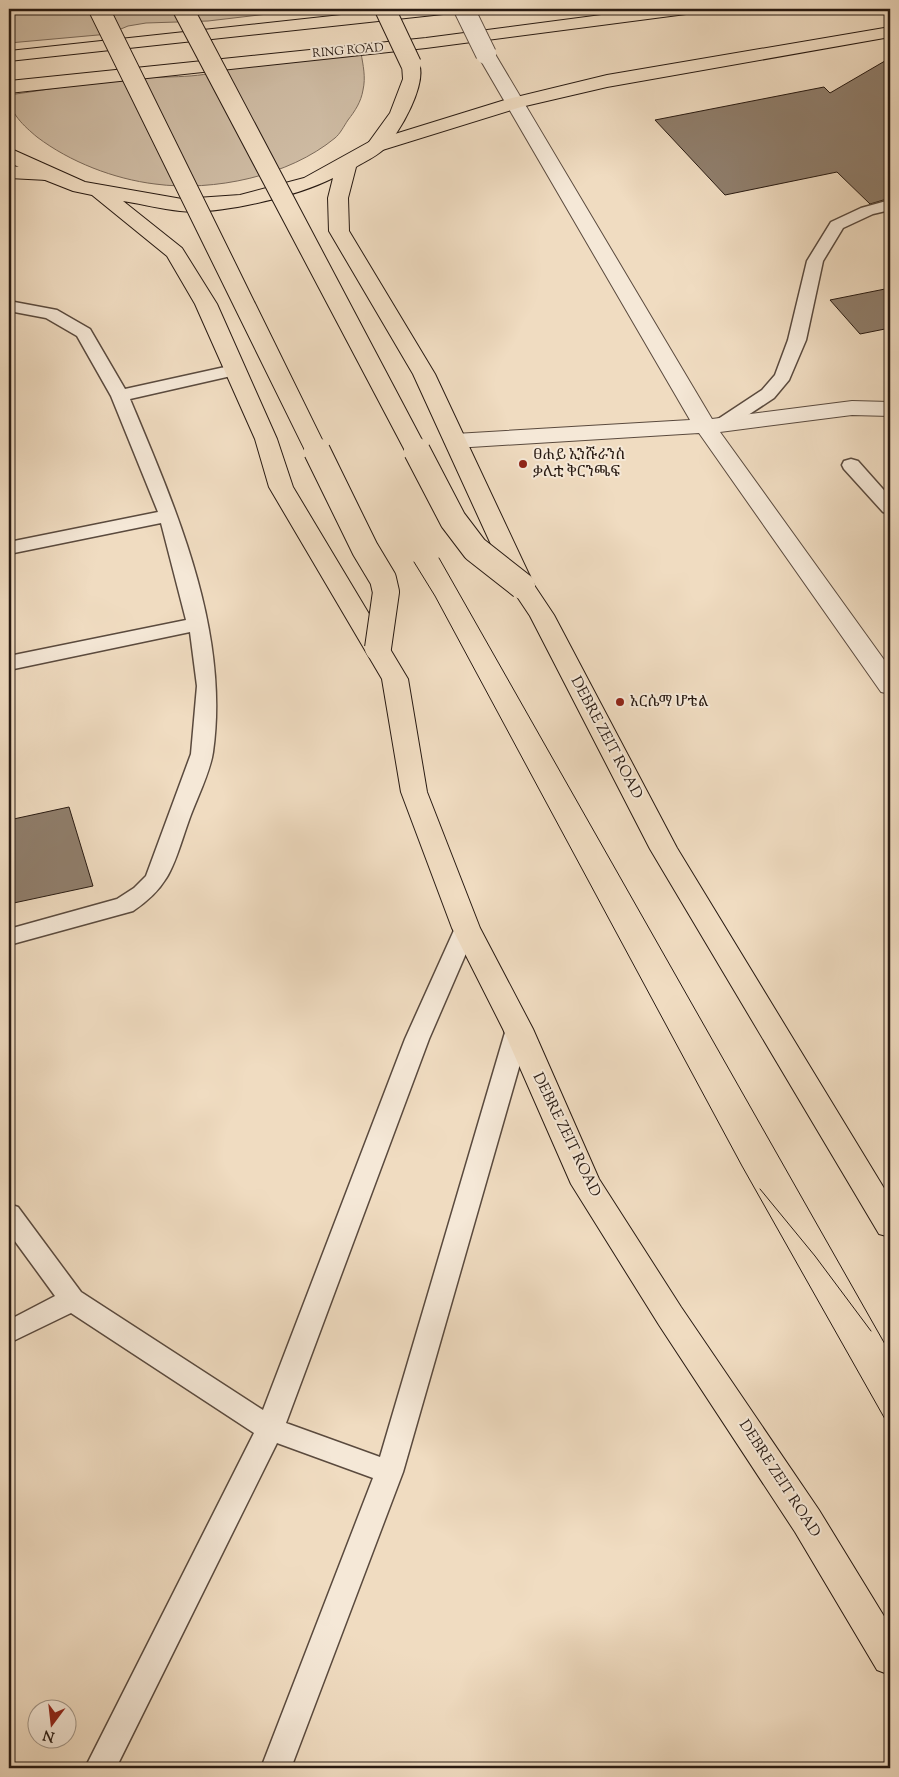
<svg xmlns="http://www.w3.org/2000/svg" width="899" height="1777" font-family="'Sorts Mill Goudy','Noto Serif Ethiopic',serif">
	<rect width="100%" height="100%" fill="#f0dcc1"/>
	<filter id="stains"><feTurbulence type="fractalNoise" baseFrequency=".004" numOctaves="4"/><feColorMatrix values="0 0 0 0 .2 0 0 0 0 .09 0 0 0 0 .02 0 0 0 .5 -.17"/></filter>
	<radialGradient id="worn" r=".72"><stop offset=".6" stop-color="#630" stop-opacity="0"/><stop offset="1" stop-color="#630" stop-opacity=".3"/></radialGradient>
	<path fill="#cebba3" stroke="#7b6a5a" d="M9,9H310L208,21L146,23L128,26L109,34L9,43Z
		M361,53C363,65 366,77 363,90C361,102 355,111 348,120C344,126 340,134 335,138C289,176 214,192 155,184C114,179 70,162 37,137C24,126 9,113 9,95C52,89 95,81 139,78C175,76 208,79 241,64Z"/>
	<path fill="#907f6d" stroke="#281a12" d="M890,58V198L870,204L837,172L725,195L655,120L824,87L830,93Z
		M890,288V328L860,334L830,300Z
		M69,807L93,886L9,904V820Z"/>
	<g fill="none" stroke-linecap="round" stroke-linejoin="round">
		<g stroke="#5a4a3e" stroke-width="3">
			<path id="service" d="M890,200V210L873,214L843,228L823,261L806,340L789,380L774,398L727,429H715L712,425L715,421L762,390L775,375L788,340L807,261L831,222L861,208Z
				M9,301L57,310L90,329L125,389L234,365L240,366L243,370L240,374L130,399C176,509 230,631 213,752C210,773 196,800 189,820C174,862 172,885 133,911L9,945V929L117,899L134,888L146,876L191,754L197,686L190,632L9,670V656L186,620L161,523L9,554V542L158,512L111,396L77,336L46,318L9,311Z
				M851,459L858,461L890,497V514L883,512L844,469L842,465L844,461Z
				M466,920L474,922L477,928L429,1039L286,1423L380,1457L506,1029L510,1023L518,1020L526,1023L530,1029L403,1472L291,1768H261L373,1478L277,1443L116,1768H85L254,1433L71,1313L9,1343V1320L55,1296L9,1233V1204L18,1207L81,1292L263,1410L405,1039L455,928L458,922Z"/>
		</g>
		<g stroke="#5a4a3e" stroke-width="2">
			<path id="minor" d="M486,49L492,50L495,54L712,419L852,401L890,402V416L852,415L720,432L890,668V694L881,692L699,433L455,448L447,446L444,441L447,436L455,434L690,420L477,54L480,50Z"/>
		</g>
		<g stroke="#281a12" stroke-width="2">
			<path id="primary" d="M411,58L417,60C431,80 398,136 383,150C375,157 364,162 356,167L348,198L349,231L435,374L534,585L554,615L677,848L890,1198V1237L879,1234L650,849L530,616L510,586L413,374L329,231L328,198L333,178C298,196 220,215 180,211C161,209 142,204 123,201L182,248L217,304L277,439L293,487L408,679L427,792L480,928L533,1029L599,1179L681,1307L819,1510L890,1626V1675L877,1670L795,1532L659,1325L571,1184L503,1029L452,928L401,792L382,679L269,487L255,439L195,304L167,256L92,195L73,191L40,178L9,162V148L85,182L182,199L240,195L304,178L369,142L390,113L403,79L402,64L405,60Z"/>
		</g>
		<g stroke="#281a12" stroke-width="2">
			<path id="trunk" d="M396,9H452L449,13L443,14L9,61V51Z
				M647,9H695L692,13L686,14L426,48L9,93V81L426,38Z
				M890,27V37L607,87L521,107L376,152L369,150L366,146L369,142L508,99L607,75Z
				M9,166L54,170L57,174L54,178L47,180L9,178Z"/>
		</g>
		<use href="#service" fill="#f5e8d7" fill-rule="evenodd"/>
		<use href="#minor" fill="#f5e8d7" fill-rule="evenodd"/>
		<use href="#primary" fill="#f0dcc1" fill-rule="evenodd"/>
		<use href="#trunk" fill="#f0dcc1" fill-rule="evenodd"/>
		<path stroke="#281a12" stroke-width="1" d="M439,558L890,1353
			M414,562L435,596L742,1166L890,1428
			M760,1189L815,1256L871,1331"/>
		<g stroke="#5a4a3e" stroke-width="22" stroke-linecap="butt">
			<path id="minor-bridge" d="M464,9L486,54"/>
		</g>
		<g stroke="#281a12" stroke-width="22" stroke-linecap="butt">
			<path id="primary-bridge-far1" d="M99,9L317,452
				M183,9L417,452
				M385,9L411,64"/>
		</g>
		<g stroke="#281a12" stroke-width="28" stroke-linecap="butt">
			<path id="primary-bridge" d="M317,451L365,549L383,579L386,592L378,648
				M417,451L453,520L475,549L522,586"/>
		</g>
		<use href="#minor-bridge" stroke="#f5e8d7" stroke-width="20"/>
		<use href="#primary-bridge-far1" stroke="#f0dcc1" stroke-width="20"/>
		<use href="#primary-bridge" stroke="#f0dcc1" stroke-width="26"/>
	</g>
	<g fill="#8f2418" stroke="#f5e8d7" stroke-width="2">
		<circle cx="523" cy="464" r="5"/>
		<circle cx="620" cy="702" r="5"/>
	</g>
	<g text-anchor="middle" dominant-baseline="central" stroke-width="4" stroke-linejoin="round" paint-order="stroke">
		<g font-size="12" fill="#281a12" stroke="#f5e8d7">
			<text transform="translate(348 51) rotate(-5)">RING ROAD</text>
		</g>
		<g font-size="15" fill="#281a12" stroke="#f5e8d7" text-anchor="start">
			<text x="533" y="455">ፀሐይ ኢንሹራንስ<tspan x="533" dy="17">ቃሊቲ ቅርንጫፍ</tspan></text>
			<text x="630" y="702">አርሴማ ሆቴል</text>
		</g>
		<g font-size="15" fill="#281a12" stroke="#f5e8d7">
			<text transform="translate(606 738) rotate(62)">DEBRE ZEIT ROAD</text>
			<text transform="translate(566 1135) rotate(64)">DEBRE ZEIT ROAD</text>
			<text transform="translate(779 1479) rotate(57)">DEBRE ZEIT ROAD</text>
		</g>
	</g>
	<rect width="899" height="1777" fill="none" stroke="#f0dcc1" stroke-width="30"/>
	<rect x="10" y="10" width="879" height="1757" fill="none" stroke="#281a12" stroke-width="2.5"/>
	<rect x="15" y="15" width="869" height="1747" fill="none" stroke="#281a12"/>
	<g transform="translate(52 1724) rotate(195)"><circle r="24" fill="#f5e8d7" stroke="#a39688"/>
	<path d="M0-4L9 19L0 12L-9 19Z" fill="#8f2418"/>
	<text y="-8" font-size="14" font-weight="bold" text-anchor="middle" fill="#281a12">N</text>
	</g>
	<rect width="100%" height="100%" filter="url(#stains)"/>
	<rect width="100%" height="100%" fill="url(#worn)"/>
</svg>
